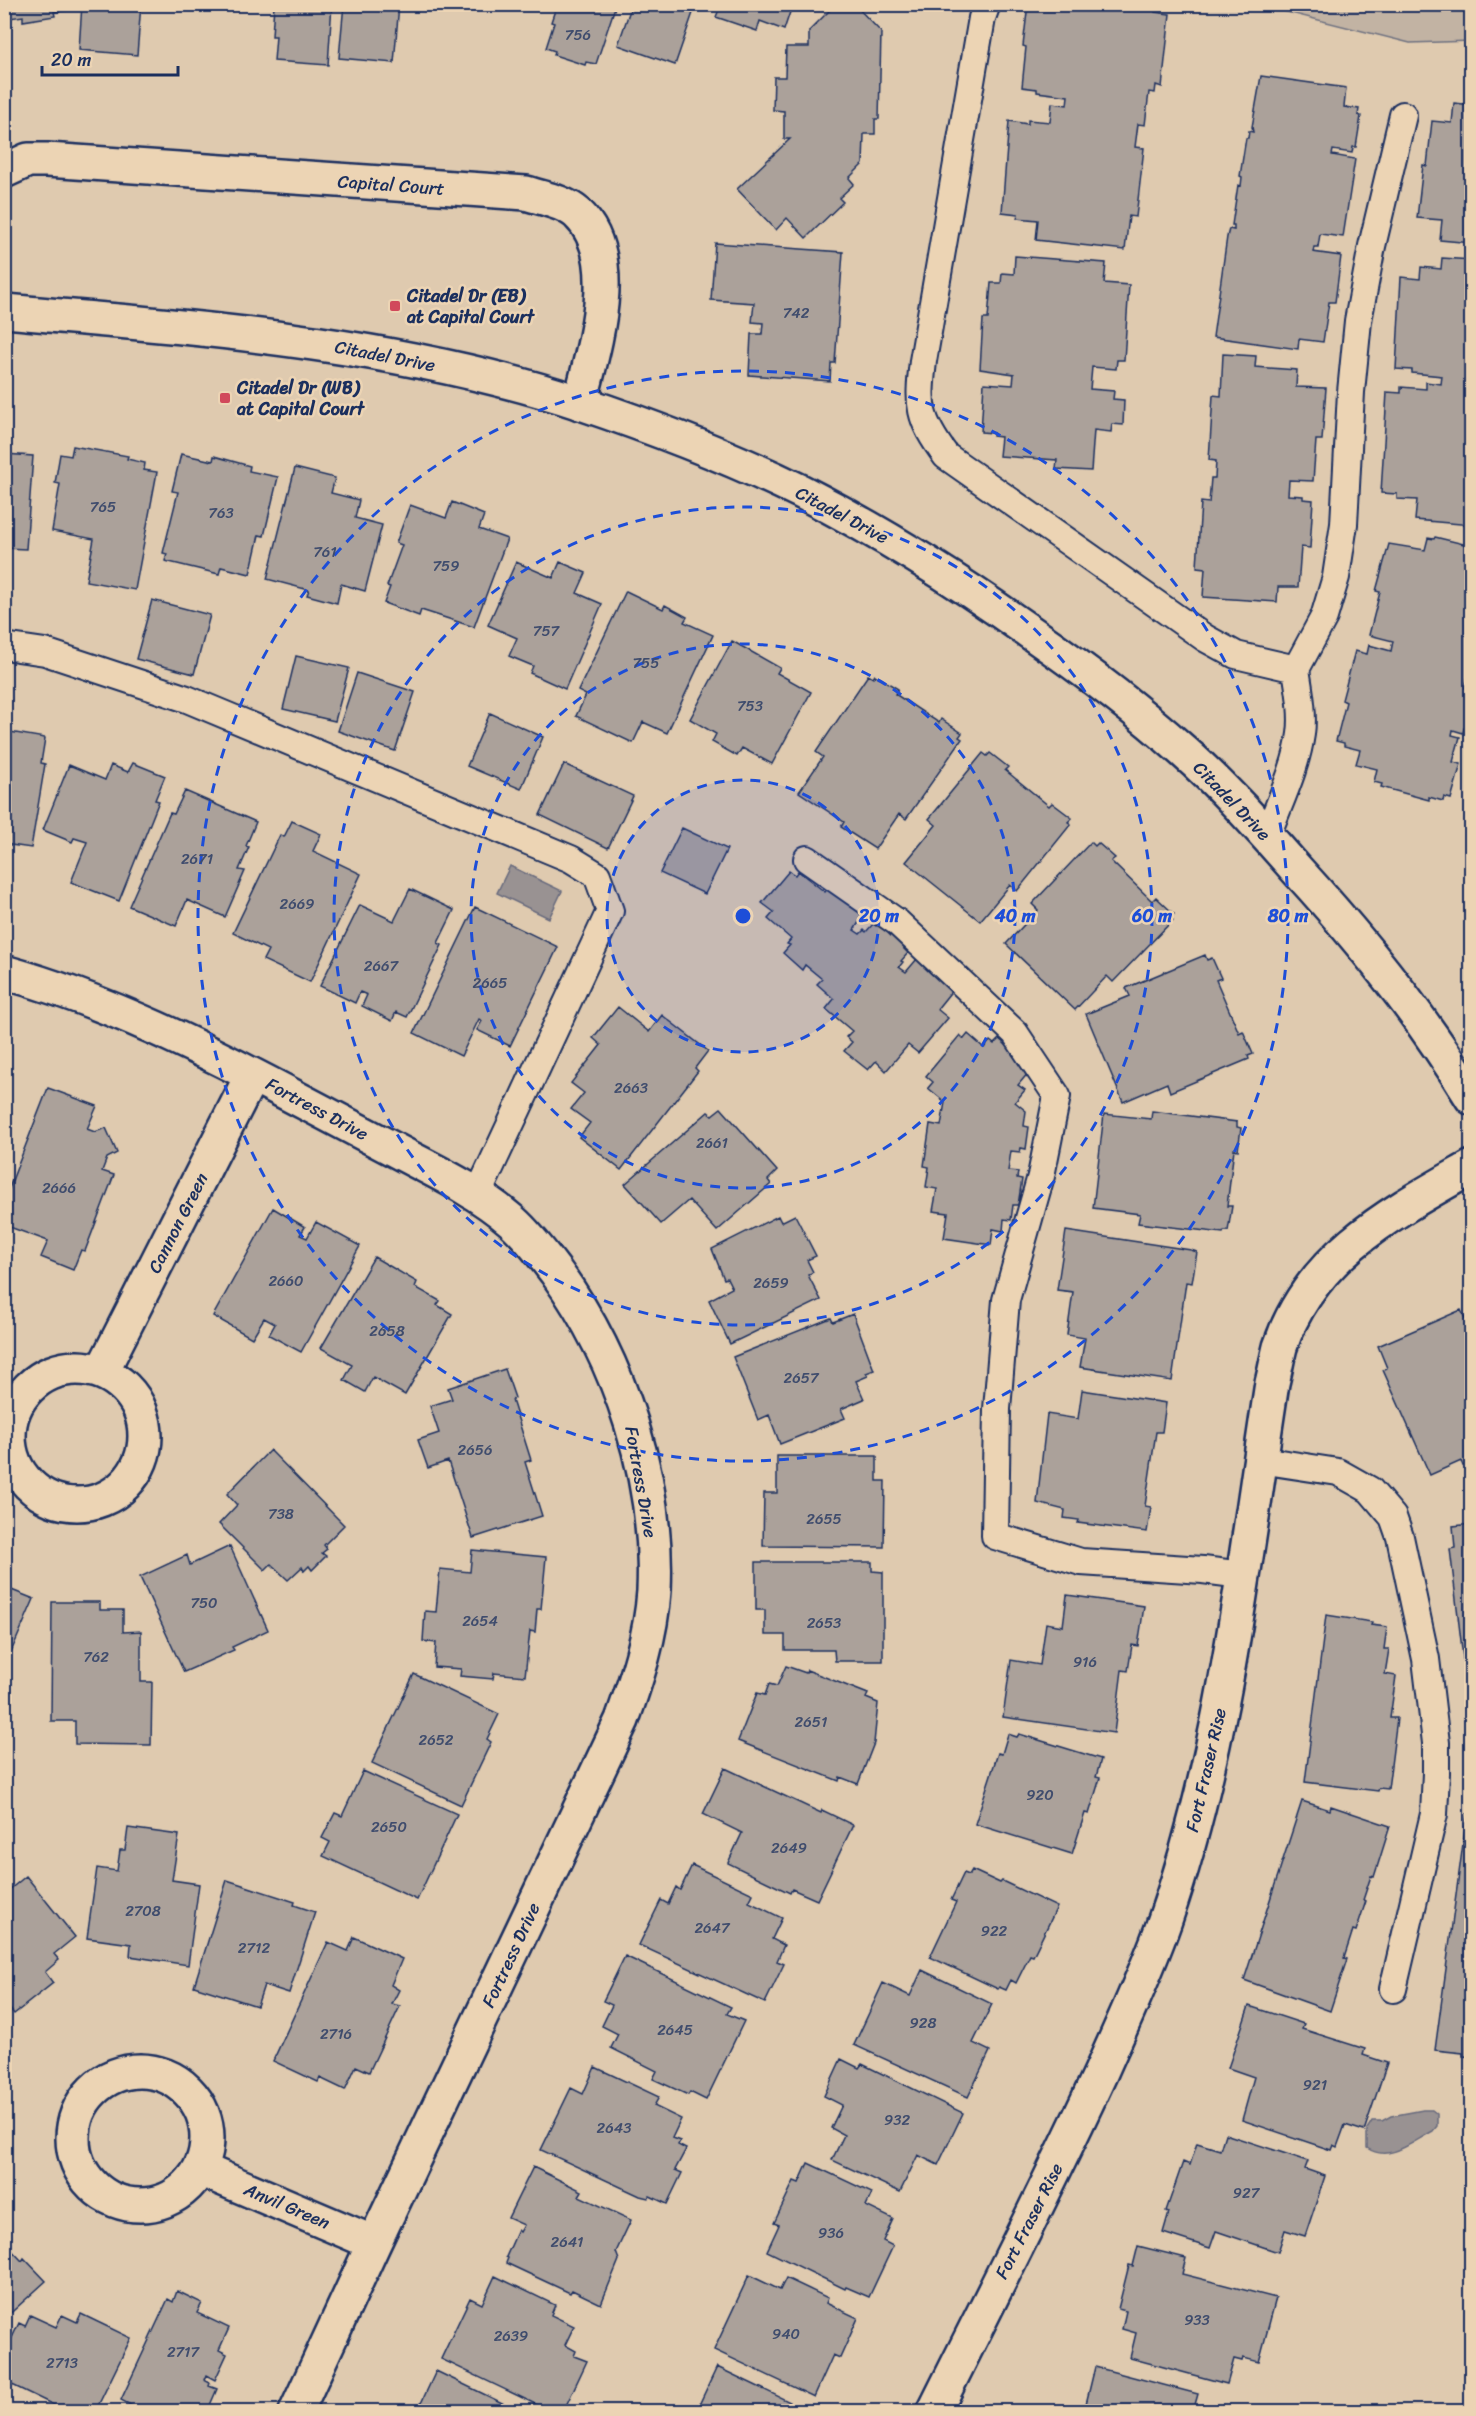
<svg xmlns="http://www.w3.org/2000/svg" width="1476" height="2416" font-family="Sriracha,sans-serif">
	<rect width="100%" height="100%" fill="#dfcaaf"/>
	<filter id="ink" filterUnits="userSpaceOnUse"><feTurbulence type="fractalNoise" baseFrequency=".0167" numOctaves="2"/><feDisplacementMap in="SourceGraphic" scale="12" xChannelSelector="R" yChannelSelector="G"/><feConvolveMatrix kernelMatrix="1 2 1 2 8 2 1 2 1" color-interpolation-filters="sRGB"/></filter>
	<g filter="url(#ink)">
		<path fill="#c2b3a3" stroke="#6e7180" stroke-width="1.5" d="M1259,5H1471V41L1410,43Z"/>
		<path fill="#999292" stroke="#676a7d" stroke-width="1.5" d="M510,866L562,891L549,918L497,893Z
			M1423,2110H1432L1437,2114V2126L1433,2131C1412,2142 1389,2163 1367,2148V2129L1372,2121H1382L1391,2116Z"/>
		<path fill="#aba19a" stroke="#1b2f5e" stroke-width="1.5" d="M8,4H69V10L54,12L55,16L23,21V16L10,18Z
			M82,4H141L137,55L79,50Z
			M274,4H332L328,65L274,61L276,36H272Z
			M344,4H399L394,63L339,58Z
			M557,4H616L596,64L586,62L585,65L554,55L555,51L546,48L554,23L551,22Z
			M632,4H696L675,65L618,45Z
			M712,4H805L803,11L792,6L784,30L760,21L757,31L716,17L720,7Z
			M836,4H854L881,32L879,119H875V134H864L863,164L849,178L854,184L839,198L843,202L806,238L787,218L776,230L737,189L790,139H784V111L773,110L774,77H785L786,47H809V31Z
			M1028,4H1156L1155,12L1170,14L1162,87L1156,85L1155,93L1149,92L1145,125L1138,124L1135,147L1144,148L1136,217L1129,216L1125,250L1036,240L1038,220L1017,218L1018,214L1002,212L1009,121L1028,124V120L1050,122L1052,103L1067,105L1068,96L1037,92V89L1022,87L1026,47L1023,46Z
			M1261,76L1346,88L1344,107L1359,109L1358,115L1361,116L1356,147H1353L1352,153L1333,150L1332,155L1355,159L1343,237L1320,234L1318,247H1314L1313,252L1341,256L1335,302H1329L1323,342L1299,339L1298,349L1213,337L1227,237L1229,229L1234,230V225H1232L1238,185L1241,186L1242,177L1240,176L1246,138H1248L1249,131L1253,132L1252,127Z
			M1454,103L1472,105V243L1440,240L1442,220L1417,218L1423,165L1427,166L1432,121L1452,123Z
			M715,243L843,252L835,363H831L830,381L749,375L751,334H762L763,323L752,322L754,303L711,300Z
			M1015,256L1106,263L1104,283L1129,285L1124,360H1117L1116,369L1092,367L1090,389L1114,391L1113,399L1124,400L1123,425L1112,424L1111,432L1094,430L1091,471L1056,469L1057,460L999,456L1001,437L993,436V433L981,432L984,383L1013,385L1014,374L980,369L983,319H988L991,283H1001L1002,273L1014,274Z
			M1442,258L1472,260V525L1415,520L1417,500L1397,499V494L1381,493L1387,392L1401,393V387L1426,389V382L1441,384L1442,376L1412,373V370L1396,369L1401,277L1420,279L1421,267L1441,269Z
			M1223,354L1256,356L1255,367L1297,370L1296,387L1326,388L1322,440H1316L1313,481L1289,480L1288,495L1303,496V499L1313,500L1310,548L1301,547L1298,587H1278L1277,602L1203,597L1205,568L1197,567L1201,502L1209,503L1211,478H1215L1216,461L1209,460L1213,395L1221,396Z
			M4,445L5,454L33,456L26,549L4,548Z
			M73,446L128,456L127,459L145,463L144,470L157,472L135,590L86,581L94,539L52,531L60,484L55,483L60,454L71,456Z
			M181,454L213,461L214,456L250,466L249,471L278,477L264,536L259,535L250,574L221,567L219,574L165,561L167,554L163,553L178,492L172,491Z
			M295,468L335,478L331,493L359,500L355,518L382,525L365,591L341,584L337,603L307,595L309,590L267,579Z
			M452,502L484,515L479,529L507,539L474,627L421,610L419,616L384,603L390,587L387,586L402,545L396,543L410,505L446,518Z
			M1435,537L1472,546V672H1469L1465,688L1472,689V729L1464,728L1463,733L1453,730L1452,735L1460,737L1453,762L1461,764L1451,799L1444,797L1443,801L1429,797V800L1381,787L1382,784L1374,782L1377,769L1356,764L1360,750L1344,746V743L1336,741L1346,702L1342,700L1355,651L1367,654L1369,645L1391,651L1393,641L1369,635L1380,592L1376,591L1389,544L1425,550L1428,538L1434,539Z
			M516,562L553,578L560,562L586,573L577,593L602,604L565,689L530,673L533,666L509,656L517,638L488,625Z
			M626,591L663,609L665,605L687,617L684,622L713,635L667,733L643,722L633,743L576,716L586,695L578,691Z
			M152,600L210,615L194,674L136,659Z
			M732,641L780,668L777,673L811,692L772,764L742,748L737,756L712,742L716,734L690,719Z
			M296,656L349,668L335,721L283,709Z
			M357,673L415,692L395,751L338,731Z
			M868,675L873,678L875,675L898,689L895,694L939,723L941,719L962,733L959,737L962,739L906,819L899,814L875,849L841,827L844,822L799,792L823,757L816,752Z
			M490,713L543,737L521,789L467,766Z
			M4,731L45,738L41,763L45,764L31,848L4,844Z
			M983,753L987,756L990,753L1008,767L1005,770L1049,806L1052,803L1072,818L1068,822L1071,824L1017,891L1010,885L980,921L906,862L936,825L929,819Z
			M133,763L165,776L155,800L159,801L119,901L71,882L87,842L74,838L72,842L43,830L69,765L105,780L111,765L128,772Z
			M564,764L633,796L608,848L540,815Z
			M185,791L256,822L246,846L249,847L239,870L245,871L225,917L187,900L176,926L129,906L170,813L174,814Z
			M292,821L321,834L313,851L361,874L310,982L263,960L268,950L233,933L280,835L284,837Z
			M682,828L727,849L705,894L660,873Z
			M1091,842L1095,846L1098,843L1115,858L1111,861L1152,901L1156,897L1174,914L1171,918L1173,920L1113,982L1107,976L1075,1010L1006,944L1038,910L1032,904Z
			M789,871L795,875L798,871L825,892L829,887L864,907L860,913L863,916L854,930L860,934L864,930L866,932L873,924L876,926L880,921L908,944L904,949L908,953L901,961L903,962L899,967L906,972L917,959L953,989L937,1009L948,1018L918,1053L908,1045L886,1071L876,1061L868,1070L844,1051L852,1042L846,1037L852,1031L826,1009L834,999L817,984L822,979L805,965L802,970L783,953L790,945L787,944L791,939L768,919L774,912L762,903Z
			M410,889L454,910L438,943L442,945L407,1017L396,1012L392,1021L362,1006L367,995L360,992L355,1003L320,986L360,905L394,921Z
			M475,907L558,947L510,1046L477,1030L482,1021L479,1019L461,1056L414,1033Z
			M1205,955L1207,960L1212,958L1221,978L1216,980L1239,1033L1243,1031L1253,1054L1248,1056L1249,1059L1170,1092L1167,1083L1123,1102L1086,1014L1130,996L1126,988Z
			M618,1007L649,1032L662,1015L708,1051L695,1068L698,1071L621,1170L579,1137L590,1123L571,1109L584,1093L571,1083L601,1045L593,1038Z
			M968,1034L984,1048L990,1041L994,1044L999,1039L1027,1062L1029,1072L1018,1085L1025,1090L1015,1102L1026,1111L1024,1126L1029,1127L1026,1149L1021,1148L1020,1152L1011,1151L1008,1171L1018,1172L1017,1178L1022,1179L1018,1205H1013L1011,1220L1004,1219L1003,1231L993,1229L991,1245L944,1238L948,1213L933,1211L937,1189L926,1187L929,1167L924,1166L930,1124L941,1126L945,1102L928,1088L933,1082L926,1076L960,1035L964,1039Z
			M48,1088L97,1106L87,1129L95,1132L106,1128L117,1153L107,1158L102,1171L114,1175L85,1251L81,1250L73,1270L41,1257L48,1241L4,1225V1201Z
			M721,1108L777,1171L768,1180L771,1184L717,1231L689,1200L661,1224L625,1184L708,1112L712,1115Z
			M1152,1111L1237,1122V1127L1241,1128L1238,1150L1234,1149L1227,1206H1232L1228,1231H1224L1223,1233L1138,1223L1140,1214L1093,1208L1104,1114L1151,1119Z
			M273,1208L305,1227L300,1235L307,1238L316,1222L360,1246L301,1352L269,1335L275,1324L264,1318L252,1338L213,1316Z
			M795,1215L816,1256L807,1260L813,1272L808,1275L821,1300L730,1344L709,1300L732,1288L727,1278L724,1279L712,1249L778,1216L781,1222Z
			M1066,1231L1191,1250L1197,1252L1192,1283L1186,1282L1172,1381L1080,1367L1085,1338L1067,1335L1073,1292L1057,1290Z
			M374,1257L417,1282L415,1287L440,1301L437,1305L452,1314L405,1395L373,1377L365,1392L344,1380L352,1365L321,1348Z
			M1461,1310L1472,1333V1462L1463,1466L1461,1461L1430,1475L1383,1370L1387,1368L1378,1346Z
			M853,1314L874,1370L866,1373L868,1376L856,1381L864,1399L841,1409L845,1418L780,1444L769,1415L758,1420L733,1357L831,1318L833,1322Z
			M505,1369L515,1398L512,1400L531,1460L525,1462L542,1516L473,1538L448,1461L428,1468L418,1440L439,1433L430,1406L452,1399L448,1388Z
			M1082,1390L1166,1403L1162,1432H1156L1145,1506L1151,1507L1147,1532L1078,1523L1079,1520L1064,1518L1065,1510L1037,1503L1047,1414L1078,1419Z
			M270,1450L344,1525L324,1545L327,1549L322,1553L326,1556L312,1570L309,1566L304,1571L302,1567L288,1580L271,1564L265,1570L219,1524L237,1505L227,1494Z
			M777,1456H877V1481H885L884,1547L763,1546L764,1493H777Z
			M1472,1524V1733L1450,1549L1455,1548L1453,1526Z
			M230,1546L268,1630L232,1647L234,1650L184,1672L140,1577L187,1555L190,1565Z
			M472,1550L546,1557L541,1609H537L535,1632L530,1631L525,1676L494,1673L493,1679L460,1676L461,1669L434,1667L436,1643L423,1641L425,1611L436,1612L440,1569L470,1572Z
			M756,1562H872V1571L883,1572V1661H835L834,1650H785V1635H765V1610H756Z
			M4,1587L34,1599L4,1668Z
			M1067,1595L1144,1606L1138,1646L1132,1645L1128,1671L1122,1670L1114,1733L1003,1717L1011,1660L1040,1665L1046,1623L1063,1626Z
			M52,1602H100V1610H123V1632L141,1631V1682H152L151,1745L75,1744V1721H51Z
			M1326,1615L1372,1622L1371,1625L1387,1627L1384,1649H1389L1385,1674L1396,1676L1390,1718H1397L1388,1789L1379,1788L1378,1791L1305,1782Z
			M786,1666L806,1673L807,1670L868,1694L866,1698L878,1703L874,1743L858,1784L840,1777L839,1781L738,1741L757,1693L765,1695L769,1684L777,1686Z
			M414,1674L499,1714L487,1739L491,1742L461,1805L372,1763Z
			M1008,1734L1017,1737L1019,1734L1101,1759L1096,1777L1100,1778L1089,1814L1085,1813L1072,1854L975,1824L998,1753L1002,1754Z
			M725,1768L821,1813L822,1810L853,1825L817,1900L792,1889L790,1893L728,1863L742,1833L703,1814Z
			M363,1771L457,1814L417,1900L323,1856L330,1842L322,1838L335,1813L342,1816Z
			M1302,1801L1330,1810L1331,1806L1390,1826L1374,1877L1371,1876L1363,1900L1366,1901L1356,1931L1353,1930L1344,1958L1347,1959L1330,2011L1244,1980Z
			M1467,1814H1472V2057L1463,2056V2053L1435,2050Z
			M128,1828L179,1835L172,1880L199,1884L188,1965L130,1956L131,1944L87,1938L97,1868L117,1871L120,1850H125Z
			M692,1865L753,1894L749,1902L782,1918L772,1939L784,1945L777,1961L784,1964L765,2003L639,1945L661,1900L668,1904L676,1887L680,1890Z
			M972,1870L1000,1883L1002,1881L1057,1907L1033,1956L1030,1955L1016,1983L1011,1980L1006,1990L999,1987L998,1989L930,1957L956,1902L951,1900L964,1873L969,1875Z
			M26,1876L75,1937L54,1954L59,1960L45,1972L53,1983L14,2014L4,2002V1885L9,1890Z
			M227,1880L295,1902L294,1905L315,1912L289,1993L264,1985L257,2006L194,1986Z
			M354,1937L402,1959L391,1985L399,1990L392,2004L400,2006L369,2072L356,2066L345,2090L320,2078L318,2082L273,2061L328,1942L348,1951Z
			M625,1956L731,2007L727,2014L744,2021L706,2100L690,2092L688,2095L653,2079L657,2071L611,2048L618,2034L602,2026L612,2005L603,2001Z
			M922,1970L992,2004L973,2043L990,2051L968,2097L854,2045L883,1983L910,1996Z
			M1249,2006L1304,2024L1302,2029L1365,2049L1363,2055L1387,2063L1364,2131L1345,2125L1337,2147L1333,2145L1331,2150L1242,2120L1254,2077L1228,2068Z
			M841,2059L859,2068L862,2064L963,2113L938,2165L918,2155L900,2192L832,2160L844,2135L831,2128L842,2105L824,2096Z
			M595,2067L659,2097L654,2106L681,2119L672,2138L680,2141L678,2145L686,2149L675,2170L682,2173L667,2204L650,2196L648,2198L640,2196L541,2150L571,2088L583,2094Z
			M1225,2134L1308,2161L1305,2169L1325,2176L1305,2236L1285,2230L1278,2252L1216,2231L1210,2248L1163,2233L1169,2212L1166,2211L1183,2162L1190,2165L1197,2143L1220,2150Z
			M808,2163L872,2193L866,2206L893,2219L883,2241L893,2246L869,2297L846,2287L845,2289L767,2251L779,2225L774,2223L794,2181L799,2183Z
			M533,2167L582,2191L579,2196L631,2220L616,2252L619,2260L601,2304L572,2290L570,2293L506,2263L508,2258L506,2257L518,2230L520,2232L524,2225L508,2218Z
			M4,2242L22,2261L24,2258L46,2281L4,2319Z
			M1138,2246L1186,2258L1182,2274L1276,2298L1259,2362L1243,2358L1242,2361L1234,2359L1227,2384L1130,2358L1136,2333L1122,2329L1126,2311L1118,2309L1129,2265L1133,2266Z
			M749,2275L780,2290L786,2278L828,2298L826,2303L858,2318L840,2358L833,2355L814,2397L714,2350Z
			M495,2276L555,2305L551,2315L574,2326L565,2345L576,2351L574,2356L587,2361L563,2412H552L441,2359L470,2298L482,2304Z
			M177,2291L202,2303L197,2313L229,2328L219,2350L227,2354L215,2380L206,2375L204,2380L210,2383L209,2386L217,2389L207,2412H136L138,2409L121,2400L168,2299L173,2302Z
			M81,2314L131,2338L95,2412H68L4,2381V2342L9,2344L19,2323L25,2326L30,2315L56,2327L62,2315L77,2322Z
			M717,2367L790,2402L785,2412H686L688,2408L694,2410L696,2406L698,2407Z
			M1095,2367L1198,2394L1194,2408L1205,2412H1088L1090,2405L1086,2404Z
			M436,2371L521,2412H417Z"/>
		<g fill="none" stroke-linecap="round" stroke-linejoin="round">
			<g stroke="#1b2f5e" stroke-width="30">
				<path id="service" d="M987,4L982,18L923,361C918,406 918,418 946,456L1205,638L1236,655L1296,669C1299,689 1304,713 1301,734C1296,769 1279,803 1267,836
					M4,646L45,652L187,699L571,859L597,875L610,911L478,1194
					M1296,669L1324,617L1336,577L1344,524L1351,392L1358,321L1372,246L1403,115
					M807,859L897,922L1015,1033L1057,1096L1041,1176L1006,1300L997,1409L995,1536L1081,1562L1203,1570L1242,1575
					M1260,1460L1338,1472L1370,1490L1393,1517L1400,1537L1426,1659L1436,1743V1773L1434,1814L1393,1989"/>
			</g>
			<g stroke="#1b2f5e" stroke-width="38">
				<path id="minor" d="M4,171L28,160H47L526,193C542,198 565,202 577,213C624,257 593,349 580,403
					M4,972C108,1001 206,1050 300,1100C338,1120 376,1140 414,1160C449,1178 482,1195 512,1221C529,1236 543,1255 556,1272C621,1362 659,1479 654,1591C651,1636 637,1678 622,1720L374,2243L296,2412
					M9 1436a68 68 0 1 1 136 0a68 68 0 1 1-136 0Z
					M102,1371L252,1075
					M73 2138a67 67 0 1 1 134 0a67 67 0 1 1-134 0Z
					M200,2169L374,2243
					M934,2412C990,2299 1048,2187 1101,2072C1123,2022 1147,1972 1165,1920C1225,1747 1244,1563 1272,1383C1275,1371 1277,1359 1280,1347C1310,1255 1393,1212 1472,1167"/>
			</g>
			<g stroke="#1b2f5e" stroke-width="38">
				<path id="tertiary" d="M4,311C198,328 395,342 581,403C652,427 733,458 800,491C881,532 957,580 1030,632C1083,669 1134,707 1182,750C1223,786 1261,829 1297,870C1362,941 1422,1016 1472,1098"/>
			</g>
			<use href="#service" stroke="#ecd4b4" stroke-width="26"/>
			<use href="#minor" stroke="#ecd4b4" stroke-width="33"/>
			<use href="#tertiary" stroke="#ecd4b4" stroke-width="33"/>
		</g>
	</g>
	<circle cx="743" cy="916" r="136" fill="#1d4ed8" fill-opacity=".12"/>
	<g fill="none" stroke="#1d4ed8" stroke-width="3" stroke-dasharray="10 8">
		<circle cx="743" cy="916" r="136"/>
		<circle cx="743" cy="916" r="272"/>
		<circle cx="743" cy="916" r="409"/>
		<circle cx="743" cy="916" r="545"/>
	</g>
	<g fill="#d1495b" stroke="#ecd4b4" stroke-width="2">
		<rect x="389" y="300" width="12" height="12" rx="3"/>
		<rect x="219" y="392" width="12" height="12" rx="3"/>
	</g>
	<g text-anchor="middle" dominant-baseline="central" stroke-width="5" stroke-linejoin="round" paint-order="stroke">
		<g font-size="15" fill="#3f4c6d">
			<text x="578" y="35">756</text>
			<text x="796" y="313">742</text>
			<text x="103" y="507">765</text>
			<text x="221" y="513">763</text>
			<text x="325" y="552">761</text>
			<text x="446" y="566">759</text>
			<text x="546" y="631">757</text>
			<text x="646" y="663">755</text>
			<text x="750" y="706">753</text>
			<text x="197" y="859">2671</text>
			<text x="297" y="904">2669</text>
			<text x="381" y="966">2667</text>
			<text x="490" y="983">2665</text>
			<text x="631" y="1088">2663</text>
			<text x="712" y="1143">2661</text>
			<text x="59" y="1188">2666</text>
			<text x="286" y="1281">2660</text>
			<text x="771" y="1283">2659</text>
			<text x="387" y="1331">2658</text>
			<text x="801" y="1378">2657</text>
			<text x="475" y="1450">2656</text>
			<text x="281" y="1514">738</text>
			<text x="824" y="1519">2655</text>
			<text x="204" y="1603">750</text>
			<text x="480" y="1621">2654</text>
			<text x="824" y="1623">2653</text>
			<text x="96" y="1657">762</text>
			<text x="1085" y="1662">916</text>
			<text x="811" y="1722">2651</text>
			<text x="436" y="1740">2652</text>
			<text x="1040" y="1795">920</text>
			<text x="389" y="1827">2650</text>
			<text x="789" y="1848">2649</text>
			<text x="143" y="1911">2708</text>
			<text x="712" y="1928">2647</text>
			<text x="994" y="1931">922</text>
			<text x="254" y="1948">2712</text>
			<text x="923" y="2023">928</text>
			<text x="675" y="2030">2645</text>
			<text x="336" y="2034">2716</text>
			<text x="1315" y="2085">921</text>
			<text x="897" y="2120">932</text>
			<text x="614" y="2128">2643</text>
			<text x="1246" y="2193">927</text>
			<text x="831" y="2233">936</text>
			<text x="567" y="2242">2641</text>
			<text x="1197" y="2320">933</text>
			<text x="786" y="2334">940</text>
			<text x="511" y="2336">2639</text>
			<text x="183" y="2352">2717</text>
			<text x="62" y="2363">2713</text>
		</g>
		<g font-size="18" fill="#1b2f5e" stroke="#ecd4b4">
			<text transform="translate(391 185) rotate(4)">Capital Court</text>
			<text transform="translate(385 356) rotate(11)">Citadel Drive</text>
			<text transform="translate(842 515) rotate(28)">Citadel Drive</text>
			<text transform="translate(1232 801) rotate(46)">Citadel Drive</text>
			<text transform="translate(317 1109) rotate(28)">Fortress Drive</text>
			<text transform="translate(178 1223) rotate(-63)">Cannon Green</text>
			<text transform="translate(641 1482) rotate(80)">Fortress Drive</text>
			<text transform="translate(1206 1770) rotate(-77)">Fort Fraser Rise</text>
			<text transform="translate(511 1955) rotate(-65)">Fortress Drive</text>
			<text transform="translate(287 2206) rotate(23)">Anvil Green</text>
			<text transform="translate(1029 2221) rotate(-63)">Fort Fraser Rise</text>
		</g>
		<g font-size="18" font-weight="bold" fill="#1b2f5e" stroke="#ecd4b4" text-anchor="start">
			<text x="407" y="296">Citadel Dr (EB)<tspan x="407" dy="21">at Capital Court</tspan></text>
			<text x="237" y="388">Citadel Dr (WB)<tspan x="237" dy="21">at Capital Court</tspan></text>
		</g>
	</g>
	<circle cx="743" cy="916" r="9" fill="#1d4ed8" stroke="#ecd4b4" stroke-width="3"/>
	<g font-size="18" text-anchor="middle" font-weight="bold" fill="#1d4ed8" stroke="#ecd4b4" stroke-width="5" stroke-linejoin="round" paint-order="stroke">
		<text x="879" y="922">20 m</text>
		<text x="1015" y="922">40 m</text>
		<text x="1152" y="922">60 m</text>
		<text x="1288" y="922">80 m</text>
	</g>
	<rect width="1476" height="2416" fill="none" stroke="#ecd4b4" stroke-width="24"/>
	<rect x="12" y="12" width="1452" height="2392" fill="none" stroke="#1b2f5e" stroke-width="2" filter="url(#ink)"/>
	<path d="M42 66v9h136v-9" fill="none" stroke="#1b2f5e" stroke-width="3"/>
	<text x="51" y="66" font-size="18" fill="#1b2f5e" stroke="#ecd4b4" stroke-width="4.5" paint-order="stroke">20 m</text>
</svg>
